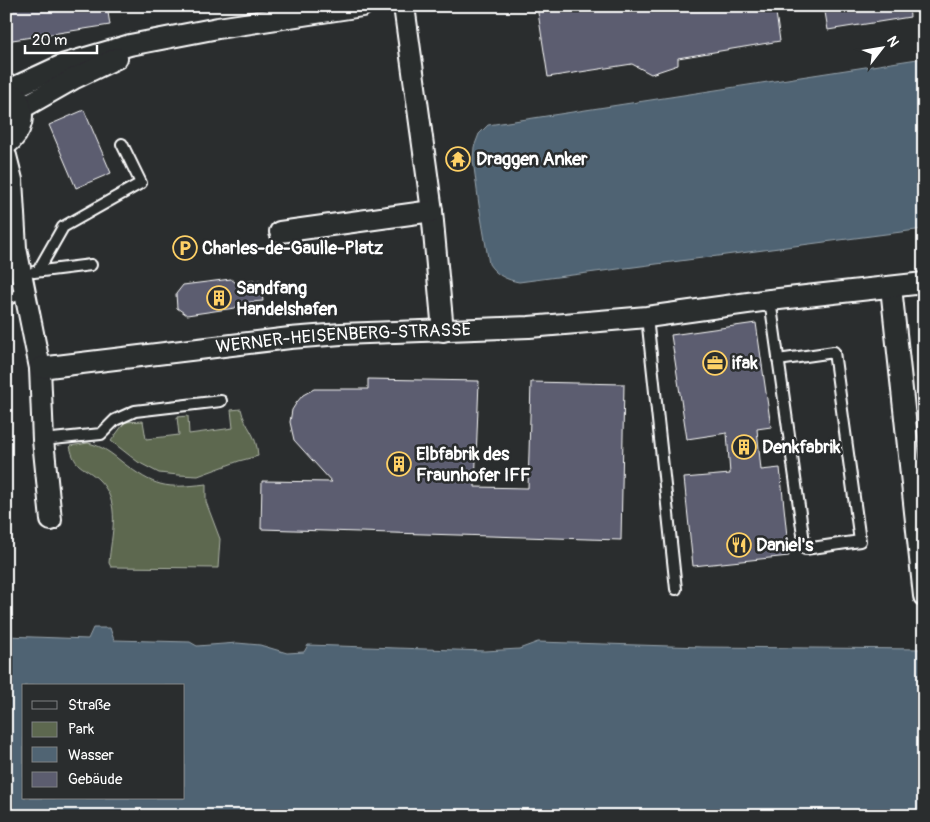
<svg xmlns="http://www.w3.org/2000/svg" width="930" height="822" font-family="Pangolin,sans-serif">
	<rect width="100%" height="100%" fill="#2a2d2e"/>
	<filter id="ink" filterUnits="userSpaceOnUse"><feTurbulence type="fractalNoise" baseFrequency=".02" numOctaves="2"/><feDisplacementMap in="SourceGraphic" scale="10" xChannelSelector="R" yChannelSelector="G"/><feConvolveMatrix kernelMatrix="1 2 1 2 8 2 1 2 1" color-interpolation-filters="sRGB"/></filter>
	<g filter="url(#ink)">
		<path fill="#5d684f" stroke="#aeb4a7" d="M241,409C245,428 257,433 258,456L239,461L198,476L178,475L159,473L138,462L111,441L125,422L143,421L146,439L179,435L177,417L188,416L189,434L233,428L231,410Z
			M88,443C102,446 111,453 122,462C155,487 165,489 206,484V502L220,539L218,568L111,567L109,563C111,535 122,503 99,480C84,465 75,470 70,446Z"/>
		<path fill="#506473" stroke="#96a2ab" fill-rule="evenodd" d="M924,58V229L519,282C507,280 496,275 489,264L479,205L473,160L474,147L479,134L488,125Z
			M93,628H110L114,640L190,642L197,646L237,643L260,645L287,653L304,652L308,645L485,651L519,649L538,642L703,647L924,649V816H6V636L88,639ZM24,686H184V798H24Z"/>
		<path fill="#5c5d6f" stroke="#fff" d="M6,6H107L110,25L6,41Z
			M537,6H775L780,41L678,58V65L651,74L632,64L548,77Z
			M824,6H909L910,17L828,30Z
			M84,110L111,173L76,188L49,125Z
			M231,279L236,283L260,280L263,301L239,303L235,308L187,315L177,308L176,294L183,285Z
			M756,323L771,427L757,429L761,470L780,468L789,556L693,566L684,478L730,474L727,433L687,439L671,335Z
			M368,379L479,381L475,487L528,488L531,382L624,384L621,540L261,529L262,481L332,482L294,440L290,422L292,410L297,402L303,395L314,389H368Z"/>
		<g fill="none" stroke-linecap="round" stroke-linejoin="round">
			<g stroke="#fff" stroke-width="14">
				<path id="lane" d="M38,271L63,227L141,183L122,144
					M34,272L91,265
					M6,300L24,292
					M770,300L805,549L860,541L834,352L778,360
					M647,317L676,589
					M43,440L101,434L115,420L135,411L221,401"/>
			</g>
			<g stroke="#fff" stroke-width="24">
				<g id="street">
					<path d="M404,6L432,211L443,331"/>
					<path d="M11,89L65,64L130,45L218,28L362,6"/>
					<path d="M22,108L73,79L117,58"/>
					<path d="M6,145C23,132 26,114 17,96"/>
					<path d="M6,156L12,180L16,248L40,368L43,440L51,520"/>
					<path d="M280,232L432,211"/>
					<path d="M891,287L924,596"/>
					<path id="s1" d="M40,368L290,338L341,334L529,327L647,317L770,300L924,283"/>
				</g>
			</g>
			<use href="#lane" stroke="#2a2d2e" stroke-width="10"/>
			<use href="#street" stroke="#2a2d2e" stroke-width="20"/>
		</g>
	</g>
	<defs>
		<g id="temple-ring" transform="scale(1.25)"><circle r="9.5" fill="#2a2d2e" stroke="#ffd166" stroke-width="1.5"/><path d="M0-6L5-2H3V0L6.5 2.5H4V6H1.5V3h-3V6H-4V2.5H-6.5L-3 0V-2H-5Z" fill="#ffd166"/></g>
		<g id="parking-ring" transform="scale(1.25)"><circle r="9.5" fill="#2a2d2e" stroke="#ffd166" stroke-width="1.5"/><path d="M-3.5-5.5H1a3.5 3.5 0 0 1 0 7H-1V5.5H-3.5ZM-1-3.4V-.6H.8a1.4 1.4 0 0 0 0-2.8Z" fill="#ffd166"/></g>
		<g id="building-ring" transform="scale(1.25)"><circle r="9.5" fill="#2a2d2e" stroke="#ffd166" stroke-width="1.5"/><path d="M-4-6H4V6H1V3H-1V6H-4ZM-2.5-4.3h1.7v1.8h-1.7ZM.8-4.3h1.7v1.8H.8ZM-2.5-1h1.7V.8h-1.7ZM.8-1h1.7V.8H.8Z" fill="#ffd166"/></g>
		<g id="office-ring" transform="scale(1.25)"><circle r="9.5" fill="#2a2d2e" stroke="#ffd166" stroke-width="1.5"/><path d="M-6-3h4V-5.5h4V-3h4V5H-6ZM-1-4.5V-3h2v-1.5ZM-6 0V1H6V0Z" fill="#ffd166"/></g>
		<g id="restaurant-ring" transform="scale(1.25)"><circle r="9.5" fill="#2a2d2e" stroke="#ffd166" stroke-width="1.5"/><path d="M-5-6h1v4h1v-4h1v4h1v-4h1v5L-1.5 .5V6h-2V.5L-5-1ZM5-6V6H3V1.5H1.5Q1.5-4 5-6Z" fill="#ffd166"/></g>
	</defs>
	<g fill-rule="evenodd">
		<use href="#temple-ring" x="458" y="159"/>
		<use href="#parking-ring" x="185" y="248"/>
		<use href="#building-ring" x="219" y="298"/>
		<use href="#office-ring" x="715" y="363"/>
		<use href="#building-ring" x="744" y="447"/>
		<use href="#building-ring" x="399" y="464"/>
		<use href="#restaurant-ring" x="739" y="545"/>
	</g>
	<g text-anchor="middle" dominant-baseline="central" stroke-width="5" stroke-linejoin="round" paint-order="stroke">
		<g font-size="18" font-weight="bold" fill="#fff" stroke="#2a2d2e" text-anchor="start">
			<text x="476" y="159">Draggen Anker</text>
			<text x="202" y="248">Charles-de-Gaulle-Platz</text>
			<text x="236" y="288">Sandfang<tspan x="236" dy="21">Handelshafen</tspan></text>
			<text x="732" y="363">ifak</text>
			<text x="762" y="447">Denkfabrik</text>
			<text x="416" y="454">Elbfabrik des<tspan x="416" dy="21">Fraunhofer IFF</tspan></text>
			<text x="756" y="545">Daniel's</text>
		</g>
		<g font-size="18" fill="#fff" stroke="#2a2d2e">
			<text stroke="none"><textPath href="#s1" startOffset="305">WERNER-HEISENBERG-STRASSE</textPath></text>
		</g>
	</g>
	<rect width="930" height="822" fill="none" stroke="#2a2d2e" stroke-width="25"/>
	<rect x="12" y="12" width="905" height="797" fill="none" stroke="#fff" stroke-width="2" filter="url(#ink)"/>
	<rect x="22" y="684" width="162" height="115" fill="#2a2d2e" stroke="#7f8182"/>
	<rect x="32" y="701" width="25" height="8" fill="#2a2d2e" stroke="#7f8182"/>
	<text x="68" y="710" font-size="15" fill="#ffffff">Straße</text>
	<rect x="32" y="722" width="25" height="15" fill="#5d684f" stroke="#7f8182"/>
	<text x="68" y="734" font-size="15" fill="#ffffff">Park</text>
	<rect x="32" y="747" width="25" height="15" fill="#506473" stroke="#7f8182"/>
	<text x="68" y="760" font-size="15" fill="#ffffff">Wasser</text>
	<rect x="32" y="772" width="25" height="15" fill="#5c5d6f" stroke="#7f8182"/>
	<text x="68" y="784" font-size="15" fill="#ffffff">Gebäude</text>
	<g transform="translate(882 48) rotate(59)" stroke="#2a2d2e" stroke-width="4" paint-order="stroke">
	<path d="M0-4L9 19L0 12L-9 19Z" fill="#ffffff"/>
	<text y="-8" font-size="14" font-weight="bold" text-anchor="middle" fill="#ffffff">N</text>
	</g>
	<path d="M25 45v8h72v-8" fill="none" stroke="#ffffff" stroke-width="2.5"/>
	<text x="32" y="45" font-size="15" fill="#ffffff" stroke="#2a2d2e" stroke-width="4" paint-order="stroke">20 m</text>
</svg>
